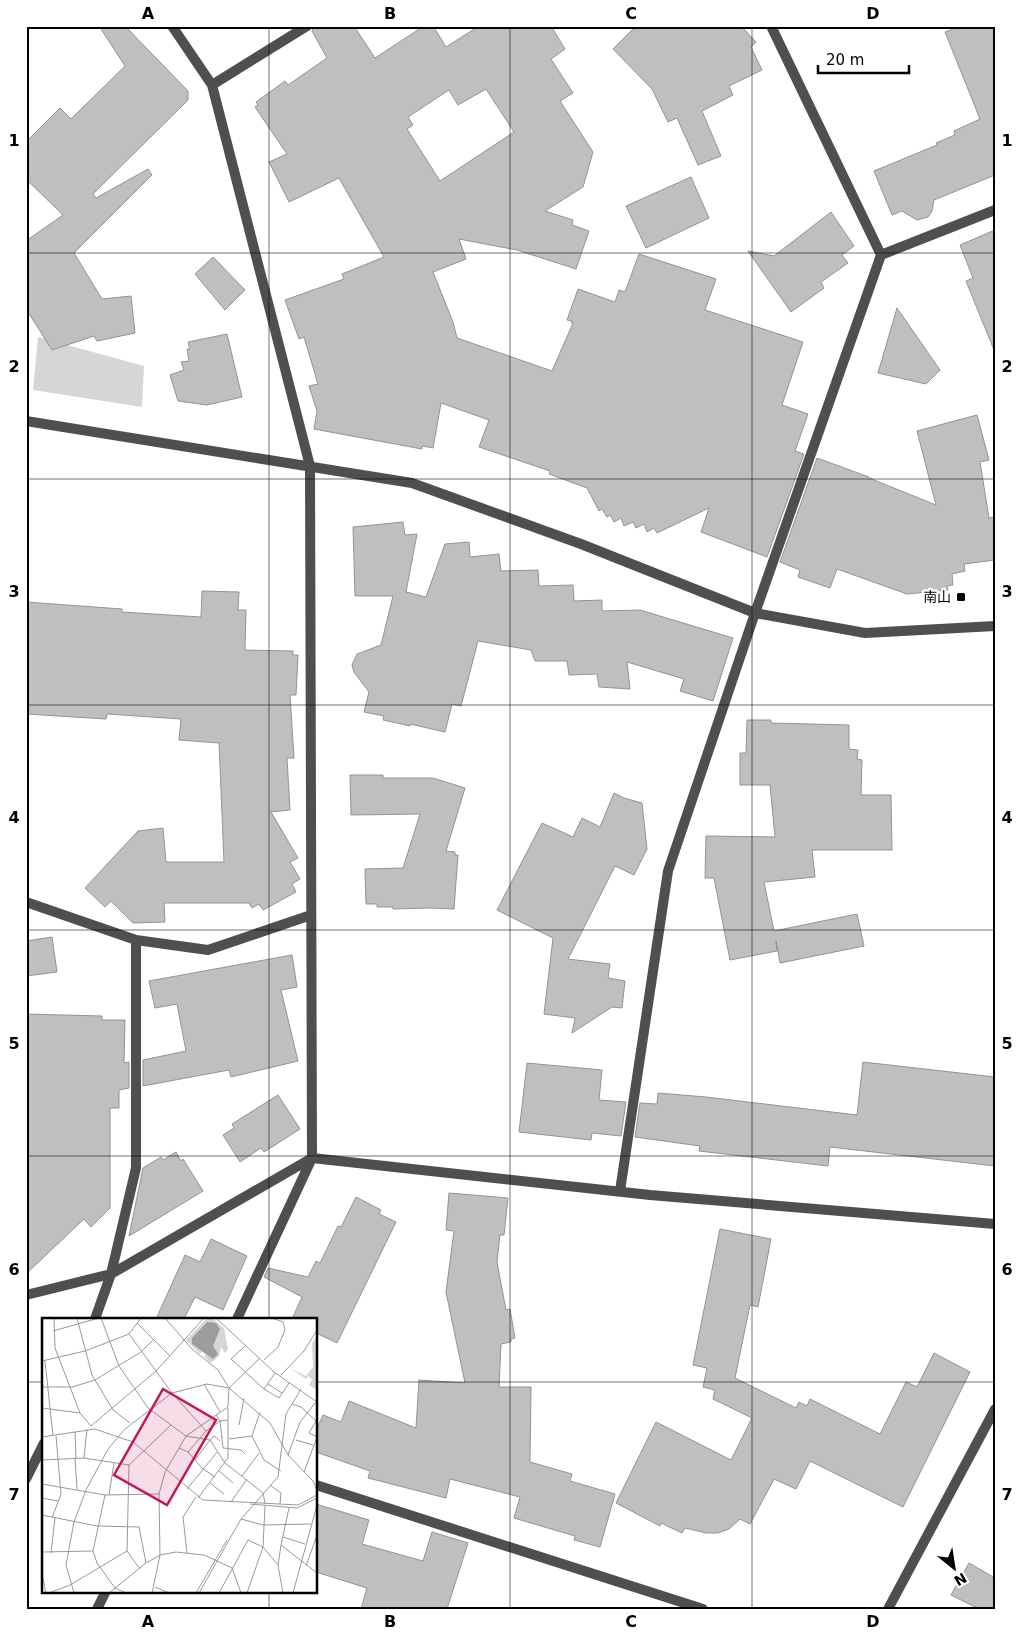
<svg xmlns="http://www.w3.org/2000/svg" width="1021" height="1635" font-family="'DejaVu Sans','Noto Sans JP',sans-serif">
	<rect width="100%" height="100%" fill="#fff"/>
	<path fill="#d6d6d6" d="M38,337L144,366L142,407L33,390Z"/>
	<path fill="#bfbfbf" stroke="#939393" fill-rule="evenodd" d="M99,26H125L188,91V100L93,194L96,198L148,169L152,175L74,253L102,299L131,296L135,333L97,341L94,336L52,350L26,309V241L63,215L26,179V142L60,108L71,119L125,66Z
		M314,26H354L375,58L424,26H433L446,47L479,26H551L565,49L551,59L573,93L560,101L593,152L583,187L545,211L573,220L572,225L589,231L576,269L517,250L459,239L466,259L433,272L453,322L457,338L552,371L573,323H571L572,321L567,320L578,289L615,302L619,290L625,292L639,254L716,279L705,310L803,342L782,405L808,414L795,451L804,454L767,557L701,532L709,508L657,533L654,528L647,532L644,524L636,528L633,522L624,526L621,518L614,522L610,515L607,517L602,509L599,511L587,488L549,474L550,471L479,447L489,420L441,403L433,448L422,446V449L314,429L317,411L309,386L318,384L304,337L299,339L285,300L344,279L342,274L384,257L339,178L289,202L269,162L287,154L255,107L258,105L256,102L285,81L288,85L327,58L312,31ZM486,89L514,132L440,181L407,129L413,125L408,117L449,90L458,105Z
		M636,26H741L756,42L751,47L762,70L729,86L733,95L702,111L721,156L698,165L677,118L668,122L652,89L613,49Z
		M960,26H995V175L934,200L932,211L928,217L917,220L902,211L892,215L874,171L937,145L936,143L955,135L954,131L980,119L945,32Z
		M691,177L709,218L646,248L626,206Z
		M831,212L854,246L842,255L848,263L821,282L824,288L791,312L748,251L774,256Z
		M995,230V350H994L966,281L973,278L960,245Z
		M213,257L245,290L225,310L195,274Z
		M897,308L940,370L926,384L878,373Z
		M227,334L242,397L207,405L178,401L170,375L184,370L181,362L189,361L187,349H190L188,342Z
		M977,415L989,460L980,462L989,518L995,517V560L964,564L965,571L952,574L953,585L947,586L948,590L907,594L837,569L830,588L798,577L800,570L780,562L817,458L869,477V478L936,505L917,431Z
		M403,522L405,535L417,534L406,592L426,597L445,544L469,542L470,557L499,554L501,571L538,570L539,586L573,585L574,601L602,600V611L640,610L733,638L713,701L680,691L684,679L627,662L630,689L599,687L597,674L569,675L567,661H535L531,650L478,641L461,706L452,704L445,732L410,724V726L383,720L384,716L364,712L369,692L354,672L352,665L357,654L381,645L393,596H355L353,527Z
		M202,591L239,592L238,610H246L245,650L293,651V655H298L296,695H290L294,758H287L290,810L271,812L298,858L290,862L300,879L292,884L296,892L263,910L259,904L252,908L249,903H164L165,922L133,923L111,901L105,907L85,888L138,831L163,828L166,862H224L219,743L179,740L181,719L107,714L106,719L26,714V602L122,609V612L201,617Z
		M747,720H771V723L849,725V749L858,750L857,759L862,760L861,795H891L892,850H812L815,877L764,882L774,931L857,914L864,946L780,963L776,941L777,951L730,960L714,878H705L706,836L775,837L770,785H740V753H746Z
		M350,775H383V778H433L465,788L446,851L455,852V855H458L454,909L430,908L393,909V907H377V904H366L365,869L403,868L420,814L351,815Z
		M614,793L624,798L642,803L647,849L634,875L615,866L568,959L610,964L608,978L625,981L622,1008L612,1007L572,1033L575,1018L544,1014L553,938L497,910L542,823L573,837L582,818L600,827Z
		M52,937L57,972L26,976V941Z
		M292,955L297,987L281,990L298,1061L231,1077L229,1070L143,1086V1060L186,1051L177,1004L155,1008L149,981Z
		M26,1014L102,1016V1020H125L124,1063L129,1062V1088L119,1090V1108H110V1208L91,1227L84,1219L26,1274Z
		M863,1062L995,1077V1166L830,1147L828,1166L699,1151L700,1146L635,1137L640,1103L657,1104L658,1093L706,1097L857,1115Z
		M527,1063L602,1070L599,1100L626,1102L621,1136L592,1133L591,1140L519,1132Z
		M278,1095L300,1129L264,1152L261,1148L240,1162L223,1135L234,1128L232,1124Z
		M176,1152L181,1161L183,1159L203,1191L129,1236L143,1168L161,1157L163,1160Z
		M449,1193L508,1198L504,1235H500L497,1262L506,1310L510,1309L515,1338L511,1339V1342L501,1344L499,1387H531L530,1462L572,1474L570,1481L615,1494L600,1547L574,1540L575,1536L514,1518L520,1497L450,1479L446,1498L368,1478L370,1471L316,1452V1431L323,1415L341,1422L349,1401L416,1428L419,1380L465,1383L446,1292L454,1231L446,1230Z
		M356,1197L381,1210L379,1214L396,1222L337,1343L316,1333V1319H292L302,1297L264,1277L268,1268L308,1277L316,1261L320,1263L338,1226L341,1227Z
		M720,1229L771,1239L758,1307L750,1305L735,1378L796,1408L799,1402L807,1406L810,1399L880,1434L906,1382L917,1387L934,1353L970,1372L903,1507L810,1461L796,1489L774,1479L750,1524L740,1519L729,1529L718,1533H706L685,1528L682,1533L661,1523L660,1526L616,1503L656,1422L731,1460L752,1418L713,1399L715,1390L703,1387L707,1368L693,1365Z
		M211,1239L247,1256L223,1310L195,1297L184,1319H156L185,1255L200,1262Z
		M316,1504L369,1520L362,1544L423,1561L432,1532L468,1543L447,1609H361L367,1588L316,1572Z
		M969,1563L995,1578V1609H979L951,1595Z"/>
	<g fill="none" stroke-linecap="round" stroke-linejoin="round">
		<path stroke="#4f4f4f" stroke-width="10" d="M172,26L212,85L310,466L312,1158L237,1319
			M212,85L307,26
			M881,255L995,210
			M26,902L136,940L208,950L311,915
			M620,1191L668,871L755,613L881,255L771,26
			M26,1295L111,1274L312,1158
			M95,1319L111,1274L136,1168V940
			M26,1479L44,1443
			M316,1485L703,1609
			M97,1609L106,1591"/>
		<path stroke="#4f4f4f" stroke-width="10" d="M26,421L412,483L581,544L755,613L865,633L995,626
			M312,1158L650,1195L995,1224
			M888,1609L995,1409"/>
	</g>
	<path fill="none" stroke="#000" stroke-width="1" stroke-opacity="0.55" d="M269,26V1319M510,26V1609M752,26V1609M26,253H995M26,479H995M26,705H995M26,930H995M26,1156H995M26,1382H44M316,1382H995M269,1591V1609"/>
	<rect fill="#000" stroke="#fff" stroke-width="2" x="956" y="592" width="10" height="10" rx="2.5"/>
	<g text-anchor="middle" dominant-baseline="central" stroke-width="4.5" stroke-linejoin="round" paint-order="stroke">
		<g font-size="14" fill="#000" stroke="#fff" text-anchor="end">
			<text x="951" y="597">南山</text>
		</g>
	</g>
	<g transform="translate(42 1318)">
		<rect width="275" height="275" fill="#fff"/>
		<path d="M170,0L182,10L186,31L183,35L179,29L177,38L169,45L162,39L164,36L160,34L158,36L144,22L164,1ZM273,20H275V72L267,67L270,61L266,58L264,61L248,50L264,58L271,49L270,25Z" fill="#d6d6d6"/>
		<path d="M165,4L174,5L178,11L171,28L176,36L171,41L150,26V20Z" fill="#9d9d9d"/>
		<path fill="none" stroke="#999" stroke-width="1" d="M12,0L13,30L38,95L49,108M35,0L50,57L71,92L88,105M59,0L77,48L106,90L144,118L168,122L183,145L221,175L223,185M174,0L232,54L275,84M95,5L128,38M11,13L57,0M87,16L130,75L164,113M204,27L189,41L222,71L237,80L247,65M222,42L236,29L243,12L241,4L230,0M0,43L43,33L87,16L99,0M3,43L11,118M239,57L262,33L275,12M162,66L178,94M226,66L240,75M0,69H30L53,62L99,34L112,21M187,70L217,41M222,71L233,55M250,86L259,89L275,104M0,90L38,95M218,94L210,118L222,142L239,153M174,97L178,103L181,130L199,132L203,136M274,103L267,115L275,119M197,107L202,80M49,108L114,53L162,0M33,114L34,141M0,119L53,111L91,124L161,182L256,187L275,177M187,121L210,118M254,122L271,127M137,130L146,134L160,150L173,159M146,134L164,113L178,103L186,102M246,137L258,104L274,84M42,140L45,111M33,141L35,171M0,142L42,140L87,147M153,142L168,122L172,118L178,123M177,153L191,165M262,154L275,119M200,158L217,135M168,165L182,176M0,166L63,177L117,176M228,167L239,175L238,186M145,171L176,133M63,177L51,233L55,245L73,270L84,275M67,177L72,145M0,180L16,183M156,180L186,140V90M189,184L205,161M208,186L255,190L275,180M247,190L239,227L275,255M0,197L55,208L97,209L104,245M10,200L19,176L14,118M199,201L221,207L269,206M241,219L263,226M0,234L51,233M9,235L13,200M145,235L141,199L154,179M236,247L239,227M264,248L275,217M98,251L85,233L87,147L129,107M0,256L4,275M113,269L127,275M7,275L28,267L85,233M32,275L24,247L32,204L44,172L66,131L83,111L130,75L165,66L187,70L228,105L246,137L271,163L275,172M67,275L104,245L118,237L134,234L162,237L190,250L199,275M110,275L118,237L117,176L123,154L144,118L186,89L187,70L176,52L150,31L123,0M154,275L185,222M157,275L199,201L236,159L244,96L259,71M177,275L206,222L221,229L236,247L241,275M205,275L221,229L223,188M251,275L275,187"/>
		<path fill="#c2185b" fill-opacity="0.15" stroke="#c2185b" stroke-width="2.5" d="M121,71L174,102L125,187L72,157Z"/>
		<rect width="275" height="275" fill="none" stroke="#000" stroke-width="2.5"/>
	</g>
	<rect width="1021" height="1635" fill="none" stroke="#ffffff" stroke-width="55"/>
	<g transform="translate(954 1568) rotate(150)" stroke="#ffffff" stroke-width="4" paint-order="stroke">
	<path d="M0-4L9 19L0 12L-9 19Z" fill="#000000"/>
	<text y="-8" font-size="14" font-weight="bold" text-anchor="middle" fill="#000000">N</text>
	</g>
	<path d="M818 65v8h91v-8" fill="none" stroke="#000000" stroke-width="2.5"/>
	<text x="826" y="65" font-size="15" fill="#000000" stroke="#ffffff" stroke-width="4" paint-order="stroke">20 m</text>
	<rect x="28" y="28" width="966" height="1580" fill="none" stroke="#000" stroke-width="2"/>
	<g font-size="16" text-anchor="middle" font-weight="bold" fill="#000">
		<text x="148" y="19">A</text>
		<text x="390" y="19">B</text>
		<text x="631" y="19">C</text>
		<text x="873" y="19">D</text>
		<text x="14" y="146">1</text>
		<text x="1007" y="146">1</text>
		<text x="14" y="372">2</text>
		<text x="1007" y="372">2</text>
		<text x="14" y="597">3</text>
		<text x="1007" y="597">3</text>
		<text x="14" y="823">4</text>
		<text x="1007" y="823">4</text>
		<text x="14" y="1049">5</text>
		<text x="1007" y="1049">5</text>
		<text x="14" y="1275">6</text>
		<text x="1007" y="1275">6</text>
		<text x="14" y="1500">7</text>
		<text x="1007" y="1500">7</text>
		<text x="148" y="1627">A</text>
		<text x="390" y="1627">B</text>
		<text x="631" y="1627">C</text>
		<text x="873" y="1627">D</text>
	</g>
</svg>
